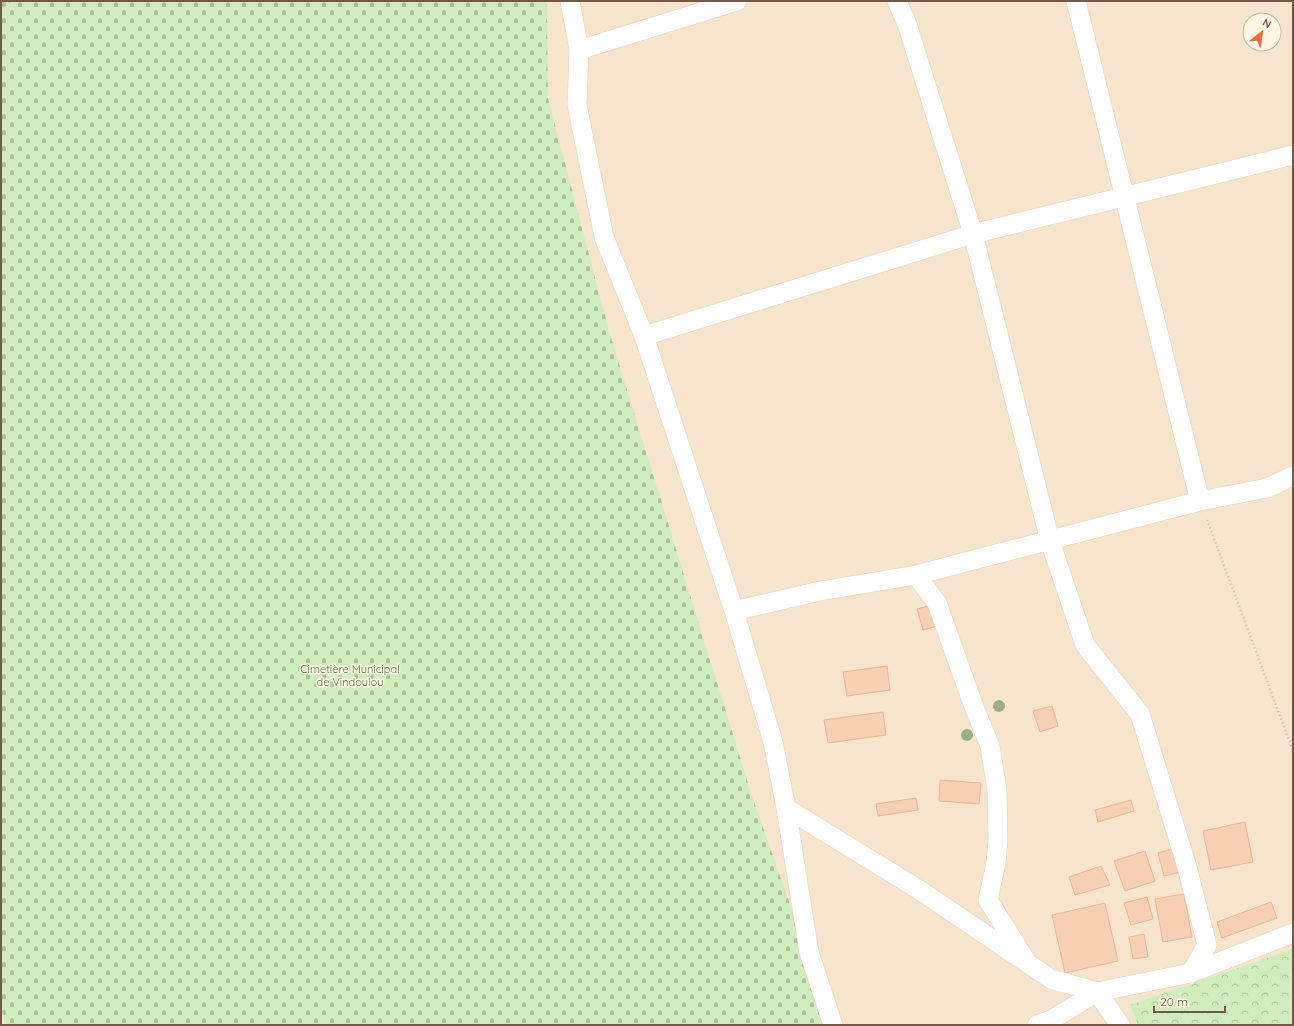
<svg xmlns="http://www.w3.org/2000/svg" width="1294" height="1026" font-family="Quicksand,sans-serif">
	<defs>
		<pattern id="forest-crowns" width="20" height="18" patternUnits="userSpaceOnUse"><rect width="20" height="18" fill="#cfedbd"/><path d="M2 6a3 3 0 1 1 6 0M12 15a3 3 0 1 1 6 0" fill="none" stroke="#adc39b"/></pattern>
		<pattern id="cemetery-stones" width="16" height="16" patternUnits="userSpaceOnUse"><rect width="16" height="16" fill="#cfedbd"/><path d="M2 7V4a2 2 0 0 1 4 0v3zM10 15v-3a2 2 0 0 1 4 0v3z" fill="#adc39b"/></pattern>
	</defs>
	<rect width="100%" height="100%" fill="#fef3df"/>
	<path fill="#f7e4cd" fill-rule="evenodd" d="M1,1H1293V1025H1ZM1250,20H1274V44H1250Z"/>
	<path fill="url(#forest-crowns)" d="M1293,949V1025H1138L1130,1005Z"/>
	<path fill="url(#cemetery-stones)" d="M1,1H546L547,11L548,98L609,331L751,793L832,1025H6L1,1009Z"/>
	<path fill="#f6cfb4" stroke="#eab693" d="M931,605L937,626L923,630L917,609Z
		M887,666L890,690L847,696L843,672Z
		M1052,706L1058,726L1040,732L1033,711Z
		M883,712L886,735L828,743L824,720Z
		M940,780L981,783L979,804L939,801Z
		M916,798L918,810L878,816L876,804Z
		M1131,800L1134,811L1098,822L1095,810Z
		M1245,822L1253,862L1211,870L1203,831Z
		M1174,848L1181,872L1164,876L1158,853Z
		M1145,851L1155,881L1125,891L1114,861Z
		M1101,866L1110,885L1075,895L1069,877Z
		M1184,894L1192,937L1163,942L1155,899Z
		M1147,897L1153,919L1131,925L1124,903Z
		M1271,902L1277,918L1222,938L1217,922Z
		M1105,903L1118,961L1065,973L1052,915Z
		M1144,934L1148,957L1133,959L1129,937Z"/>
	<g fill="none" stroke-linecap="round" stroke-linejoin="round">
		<g stroke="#e5d0bd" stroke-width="20">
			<path id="street" d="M570,1L579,50L577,105L604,237L644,336L734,611L773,742L786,808L809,952L833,1025
				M897,1L907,24L973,234L1050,541L1085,645L1140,714L1187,867L1207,945L1191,973
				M1076,1L1200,501
				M579,50L737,1
				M644,336L973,234L1293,155
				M916,575L937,603L974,707L990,746L997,790L998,840L996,863L988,900L1026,961
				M734,611L820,591L916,575L1200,501L1267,488L1293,476
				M786,808L921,891L1051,979L1097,992L1120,1025
				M1037,1025L1051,1020L1097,992L1191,973L1293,933"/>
		</g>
		<path stroke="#dbb397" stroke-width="2.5" stroke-dasharray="1 3" stroke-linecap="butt" d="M1,4L13,1
			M1207,520L1293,751"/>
		<use href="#street" stroke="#fff" stroke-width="19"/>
	</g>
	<g fill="#9caf84">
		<circle cx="999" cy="706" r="6"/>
		<circle cx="967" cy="735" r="6"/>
	</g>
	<g text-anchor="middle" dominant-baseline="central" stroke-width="3" stroke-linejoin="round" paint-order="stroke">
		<g font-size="11" fill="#4b7839" stroke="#fff6e7">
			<text x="350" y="669">Cimetière Municipal<tspan x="350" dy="13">de Vindoulou</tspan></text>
		</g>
	</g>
	<rect width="1294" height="1026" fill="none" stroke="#775745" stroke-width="4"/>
	<g transform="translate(1262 32) rotate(30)"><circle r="19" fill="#fff6e7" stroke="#c9b6a6"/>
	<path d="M0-3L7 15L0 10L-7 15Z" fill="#f56538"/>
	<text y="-6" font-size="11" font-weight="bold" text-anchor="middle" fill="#775745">N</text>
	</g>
	<path d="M1154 1006v6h71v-6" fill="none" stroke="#775745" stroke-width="2"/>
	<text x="1160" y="1006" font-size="12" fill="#775745" stroke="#fff6e7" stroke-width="3" paint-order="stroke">20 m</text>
</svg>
